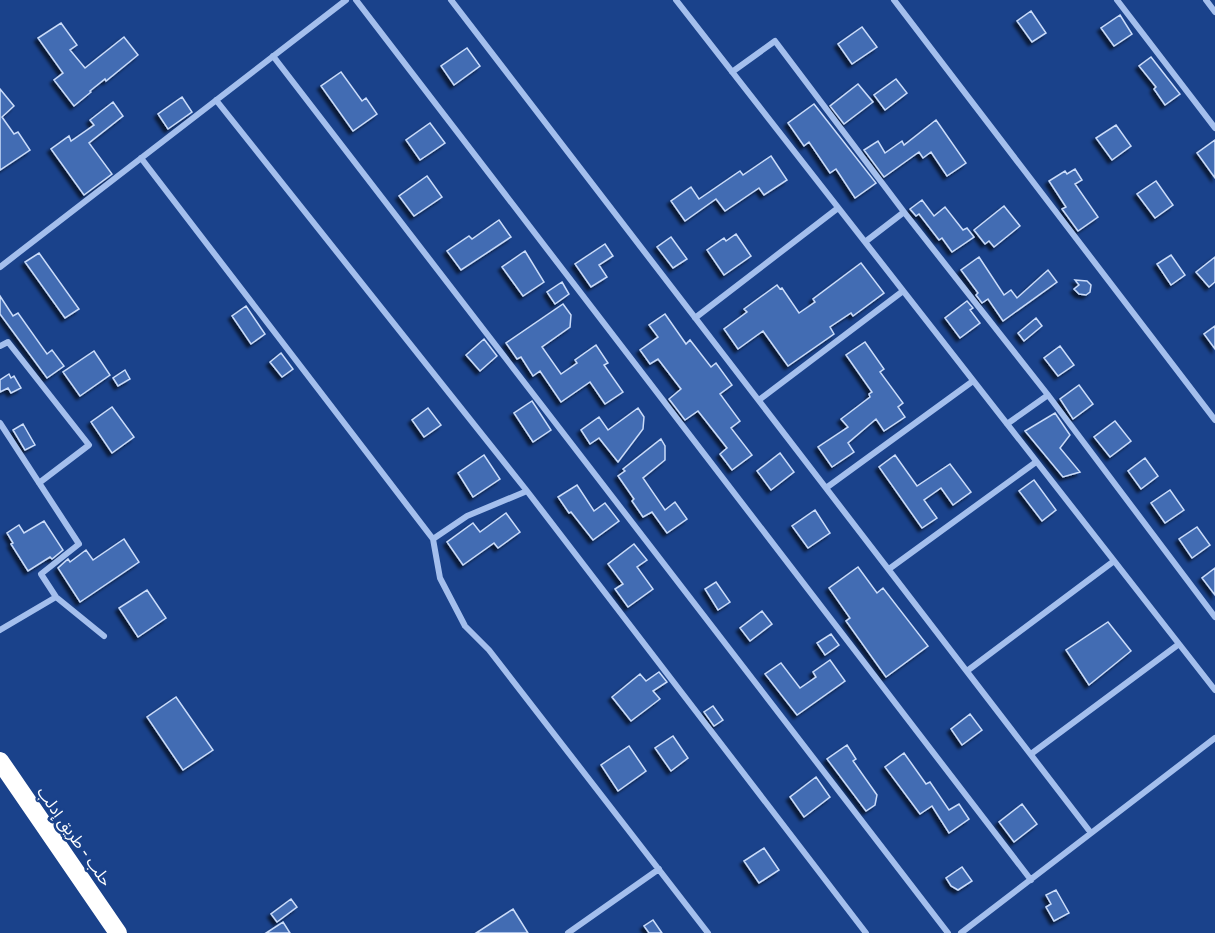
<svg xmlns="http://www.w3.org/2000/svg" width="1215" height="933" font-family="'Golos Text','Noto Sans Arabic',sans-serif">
	<defs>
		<filter id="shadow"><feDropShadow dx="-3.5" dy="3.5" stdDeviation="1.5" flood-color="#0009"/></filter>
	</defs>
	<rect width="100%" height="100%" fill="#1a428b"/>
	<path fill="#426cb3" stroke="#cadcfa" stroke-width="1.5" filter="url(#shadow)" d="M1031,11L1046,33L1032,42L1017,21Z
		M1120,15L1132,34L1114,46L1101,28Z
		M61,23L77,45L70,50L85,68L124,37L138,55L106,81L105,79L90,91L91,92L74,106L54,80L63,73L38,38Z
		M862,27L877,47L852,64L838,44Z
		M467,48L480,66L454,85L441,66Z
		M1151,57L1180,94L1165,105L1154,89L1156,87L1139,66Z
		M341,72L362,101L366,98L377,114L353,131L321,86Z
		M896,79L907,93L885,110L874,95Z
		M858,84L873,102L844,124L830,106Z
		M0,89L14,106L2,117L14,134L18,132L30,150L0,170Z
		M182,97L192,112L168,129L158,114Z
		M113,102L123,116L89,143L112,174L84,195L51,149L69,136L71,141L94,125L90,120Z
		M814,104L876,183L855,198L836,169L830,173L809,142L804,146L788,123Z
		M936,120L966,163L947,176L931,152L923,158L919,152L884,177L864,150L878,141L885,153L902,141L904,145Z
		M430,123L445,143L420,160L406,140Z
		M1116,125L1131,146L1112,160L1096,138Z
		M1215,140V178L1197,153Z
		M771,156L787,180L764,195L759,188L725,211L716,199L685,221L671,201L691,187L699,199L740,171L743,175Z
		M1075,169L1082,180L1075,184L1098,217L1078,231L1062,209L1066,207L1049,181L1065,171L1067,174Z
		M427,176L442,197L414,216L399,196Z
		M1156,181L1173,205L1155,218L1137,194Z
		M922,200L934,216L945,207L963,230L967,228L974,237L952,252L942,238L939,240L919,214L916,216L910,209Z
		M1004,206L1020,226L994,247L989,241L985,244L974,230Z
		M499,220L511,237L461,270L447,251L469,236L472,239Z
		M736,234L751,256L724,275L707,250L724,238L726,241Z
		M671,237L687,259L673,268L657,247Z
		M605,244L613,256L599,265L607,277L591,287L575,264Z
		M525,251L544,282L523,296L502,267Z
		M39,253L79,309L65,318L25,262Z
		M1171,255L1185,275L1171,285L1157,264Z
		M979,257L1004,295L1011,290L1017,298L1048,270L1057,282L1003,321L988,299L982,303L976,295L978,293L961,270Z
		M1215,257V282L1209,287L1196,272Z
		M861,263L884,293L853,316L851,313L830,327L834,334L788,366L763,331L738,349L724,329L747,312L744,309L777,285L780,289L782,288L799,313L815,302L813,299Z
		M1075,280L1087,281L1091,285L1090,292L1086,295L1079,294L1074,289L1079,285Z
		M562,282L569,294L555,304L547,292Z
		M0,296L13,316L18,313L47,354L52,350L64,366L47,378L0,314Z
		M967,301L973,308L970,310L980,323L960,338L945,318Z
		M563,304L571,315L570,327L542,347L561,374L577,363L575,360L596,345L608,363L604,365L623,392L605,404L590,382L561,402L540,371L533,376L521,357L517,359L506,343Z
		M246,306L265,334L251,344L232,316Z
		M665,314L686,344L690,340L711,367L716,363L732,385L720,394L740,421L731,428L752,455L732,470L720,454L727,448L698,411L685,420L669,399L681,389L658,359L650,364L640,350L658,337L649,325Z
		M1036,318L1042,326L1024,341L1018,333Z
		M1215,326V349L1204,334Z
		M484,339L497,356L480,371L466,355Z
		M865,342L884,369L880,372L903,403L898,407L905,417L884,431L876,419L848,443L854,452L832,467L818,447L848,427L841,419L870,397L869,394L872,392L846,355Z
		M1060,346L1074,365L1058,376L1044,358Z
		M94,351L110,375L80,396L63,372Z
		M281,353L293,369L282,377L270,362Z
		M125,370L130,379L118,386L113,378Z
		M9,374L11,378L14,376L21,388L11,393L8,388L0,392V380Z
		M1079,385L1093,404L1073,419L1060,399Z
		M532,401L551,430L533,442L514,413Z
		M112,407L134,437L112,453L91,422Z
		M428,408L441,425L424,437L412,420Z
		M638,408L644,417L643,429L618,462L599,438L590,444L581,430L599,417L608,430Z
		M1055,413L1070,435L1060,448L1080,472L1063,477L1025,431Z
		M1115,421L1131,441L1110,457L1094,437Z
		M23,424L35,445L25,450L13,430Z
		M661,439L665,446V460L643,478L665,510L675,502L687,519L667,533L652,512L643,517L632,501L634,499L618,476L625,471L623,469Z
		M780,453L794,472L771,490L757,471Z
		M484,455L500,479L473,497L458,473Z
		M895,455L917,486L950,464L971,492L953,505L941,488L924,500L937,518L922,528L879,467Z
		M1145,458L1158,476L1141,489L1128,471Z
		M1034,480L1056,510L1042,521L1019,491Z
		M577,485L594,511L605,503L619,521L593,540L571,512L569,513L558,497Z
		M1170,490L1184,510L1165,523L1151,503Z
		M815,510L830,533L808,548L792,526Z
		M506,513L520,532L498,548L494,543L463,565L447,542L473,523L480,532Z
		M44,521L63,550L52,559L50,557L28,571L11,544L13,543L7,533L19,525L24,533Z
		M1197,527L1210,545L1192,558L1179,539Z
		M124,539L139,562L80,602L58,568L68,559L70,562L86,550L93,560Z
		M634,544L647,560L637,567L653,589L628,607L615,589L623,584L608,564Z
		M858,567L877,593L883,588L928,646L886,677L846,621L850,618L829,588Z
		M1215,568V595L1202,578Z
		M716,582L730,602L718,610L705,589Z
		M147,590L166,618L138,637L119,608Z
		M762,611L772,624L750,641L740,628Z
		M1108,622L1131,651L1089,685L1066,650Z
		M831,634L839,645L825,655L817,643Z
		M830,660L845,681L797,715L765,674L781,663L800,688L816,677L813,672Z
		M659,672L667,682L653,691L660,699L631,721L612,697L640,674L646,681Z
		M176,697L213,750L183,770L147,717Z
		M713,706L723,720L714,726L704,712Z
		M970,714L982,730L962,745L951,729Z
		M673,736L688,758L671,771L655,748Z
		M847,745L856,759L853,761L877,795L875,805L866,811L827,759Z
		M629,746L646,771L618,791L601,765Z
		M904,753L926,784L930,782L949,810L959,804L969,819L949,833L932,806L920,814L885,767Z
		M816,777L830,797L804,817L790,797Z
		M1022,804L1037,824L1014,842L999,822Z
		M764,848L779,870L759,883L744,861Z
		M962,867L972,881L958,890L951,886L946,878Z
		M1056,890L1069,913L1054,921L1046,907L1051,904L1046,895Z
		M291,899L297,907L277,922L271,914Z
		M513,909L528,933H476Z
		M653,920L662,933H649L644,926Z
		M283,922L290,933H266Z"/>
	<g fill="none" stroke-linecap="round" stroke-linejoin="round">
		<path stroke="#a4bfed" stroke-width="6" d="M356,0L1031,880
			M451,0L1091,833
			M676,0L1215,690
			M894,0L1215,420
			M1117,0L1215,128
			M1206,0L1215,12
			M273,56L948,933
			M732,72L775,41L904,212L865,242
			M216,100L527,491L866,933
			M141,158L433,539L440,578L465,626L489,650L708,933
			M904,212L1048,395L1215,617
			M0,267L346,0
			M695,318L838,208
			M0,346L8,342L89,445L39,483
			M759,400L903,291
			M0,423L79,544L41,574L56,597L104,636
			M1007,424L1048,395
			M826,488L973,381
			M433,539L467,516L527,491
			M889,569L1036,462
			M0,630L56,597
			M967,671L1114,561
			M1031,754L1179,644
			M568,933L659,869
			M961,933L1215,738"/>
		<path stroke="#fff" stroke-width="18" d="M0,761L118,933"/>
	</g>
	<g text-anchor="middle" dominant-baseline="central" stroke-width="5" stroke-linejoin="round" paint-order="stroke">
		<g font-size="16" fill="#fff" stroke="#1a428b">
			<text transform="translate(75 836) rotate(55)">حلب - طريق إدلب</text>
		</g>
	</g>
</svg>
